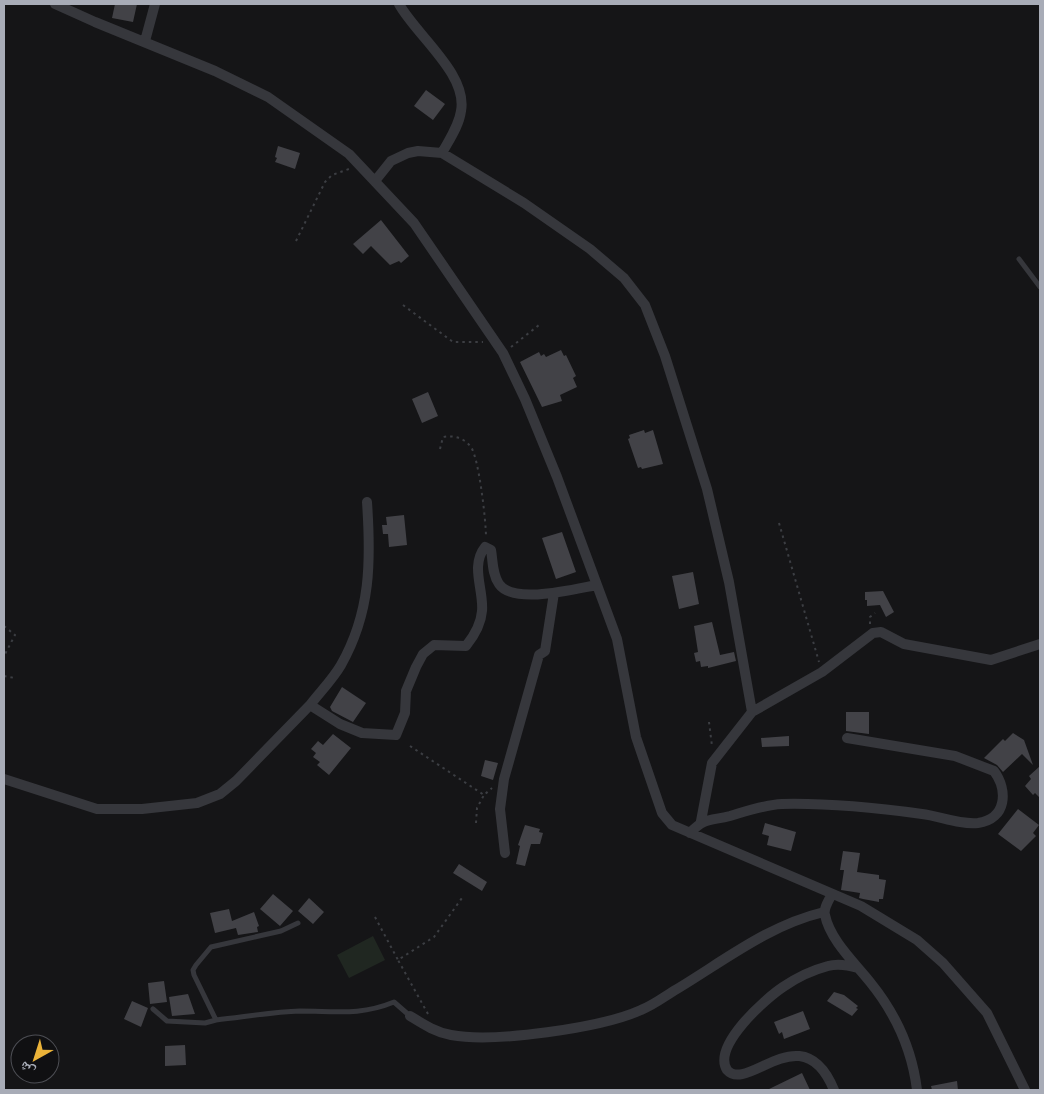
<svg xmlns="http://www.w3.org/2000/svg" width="1044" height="1094" font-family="'Exo 2','Noto Naskh Arabic',sans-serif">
	<rect width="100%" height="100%" fill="#151517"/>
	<path fill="#202721" d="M373,936L385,960L349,978L337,955Z"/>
	<path fill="#424247" d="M115,4H137L133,22L112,18Z
		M426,90L445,104L433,120L414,106Z
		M278,146L300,153L295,169L275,162L277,158L275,157Z
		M381,220L409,256L401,263L399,261L390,265L371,246L363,254L353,244Z
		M561,350L564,356L566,355L576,376L573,378L577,387L560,395L562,401L542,407L520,362L539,352L541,356L544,354L546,357Z
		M428,392L438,416L422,423L412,399Z
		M644,430L645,433L653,430L663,464L642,469L641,467L638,468L628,439L630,438L629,435Z
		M404,515L407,545L389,547L388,534H383L382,525H387L386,517Z
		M562,532L576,572L556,579L542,538Z
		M693,572L699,604L679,609L672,576Z
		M883,591L894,612L886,617L880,605L867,606V600H865V592Z
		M712,622L720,655L734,652L736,661L708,668V666L701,667L700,661L696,662L694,653L698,652L694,626Z
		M342,687L366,703L353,722L332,711L330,707Z
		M846,712H869V734L846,731Z
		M1013,733L1024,740L1033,765L1022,754L1003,772L997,765L984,758L1003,739L1005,741Z
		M333,734L351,748L329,775L317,765L320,762L313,757L316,753L311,749L318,741L323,745Z
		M789,736V746L762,747L761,738Z
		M485,760L498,763L493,780L481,776Z
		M1040,766V798L1035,793L1033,795L1025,786L1031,779L1029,776Z
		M1018,809L1039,825L1033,833L1036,836L1021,851L998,834Z
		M765,823L796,832L791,851L767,845L769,836L762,834Z
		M525,825L540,829L539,832L543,833L540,844H531L525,866L516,864L520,846L518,845Z
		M843,851L860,853L857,872L879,875V879L886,880L883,899H879V902L863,899L859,898L860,893L841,890L844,870H840Z
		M459,864L487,882L482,891L453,873Z
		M273,894L293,911L280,926L260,909Z
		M309,898L324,912L313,924L298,911Z
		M229,909L232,921L254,912L259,926L257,927L258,932L238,935L236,928L215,933L210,913Z
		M164,981L167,1002L150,1004L148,983Z
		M834,992L844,995L858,1006L856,1008L858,1009L852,1016L827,1001Z
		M188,994L195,1014L172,1016L169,997Z
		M132,1001L148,1008L141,1027L124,1019Z
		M803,1011L810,1029L784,1039L782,1032L779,1034L774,1022Z
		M185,1045L186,1065L165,1066V1046Z
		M802,1073L810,1090H767Z
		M957,1081L958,1090H932L931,1086Z"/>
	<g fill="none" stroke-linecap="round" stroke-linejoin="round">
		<path stroke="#3c3e43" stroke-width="2" stroke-dasharray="2.5 4" stroke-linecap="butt" d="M296,241L325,182L332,175L349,169
			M403,305L453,342H483
			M511,347L539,325
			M440,449L443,437C454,435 464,438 471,447C479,459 486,521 486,537
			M779,523L819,662
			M870,624V617L875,613
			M4,626L15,635L4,656
			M4,676L15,678
			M709,722L712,746
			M410,746L484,795L492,788
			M476,823L477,808L484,795
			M375,917L398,960
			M428,1014L398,960L434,937L462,898"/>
		<path stroke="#36373c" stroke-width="5" d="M1019,259L1040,287
			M298,923L281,931L211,947L196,965L193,970L194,975L216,1020C244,1017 272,1012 300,1011C335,1011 360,1016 394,1002L410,1016
			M153,1009L167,1021L205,1023L216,1020"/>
		<path stroke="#36373c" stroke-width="10" d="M55,4L95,22L215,71L268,97L349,154L414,223L503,353L525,399L557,477L617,639L636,737L662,813L672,825L861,906L917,940L943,963L987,1013L1025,1090
			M399,4C416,35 468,74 461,111C459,126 449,140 442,153
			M145,41L155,4
			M375,181L391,161L408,153L418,151L442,153L524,203L590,249L624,278L645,305L665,356L707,489L729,582L752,712
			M310,705C320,692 333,679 341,665C371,612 371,561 367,502
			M4,779L97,809H142L197,803L220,794L236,781L310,705L340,724L362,733L396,735L405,713L406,691L416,667L423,654L434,645L466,646C474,636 481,625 482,611C484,590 470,566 485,547L491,550C493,561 492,574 499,584C513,605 575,589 597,585
			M701,821L712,763L752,712L822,672L873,633L881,632L904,644L991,660L1040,644
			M690,833C705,817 711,821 730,816C747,811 764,805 782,804C826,803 878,808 922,814C939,816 960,825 978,823C1007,819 1008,790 994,771L955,756L847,738
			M505,853L500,809L504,779L539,655L545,651L554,593
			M832,894C829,900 823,909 825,915C830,940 855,963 870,982C896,1014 912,1049 917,1090
			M410,1016C423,1024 435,1032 451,1035C494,1043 601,1028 641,1010C654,1005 665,996 677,989C725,960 769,925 824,912
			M834,1090C802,1013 748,1094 727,1070C712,1046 765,999 783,987C796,978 813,970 828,966C838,963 848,965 858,968"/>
	</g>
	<rect width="1044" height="1094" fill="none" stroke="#a8acb7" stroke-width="10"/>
	<g transform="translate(35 1059) rotate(219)"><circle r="24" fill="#101012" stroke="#4d4e54"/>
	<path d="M0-4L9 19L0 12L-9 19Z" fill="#ebb339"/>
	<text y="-8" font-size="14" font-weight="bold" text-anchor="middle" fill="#a8acb7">ش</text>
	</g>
</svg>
